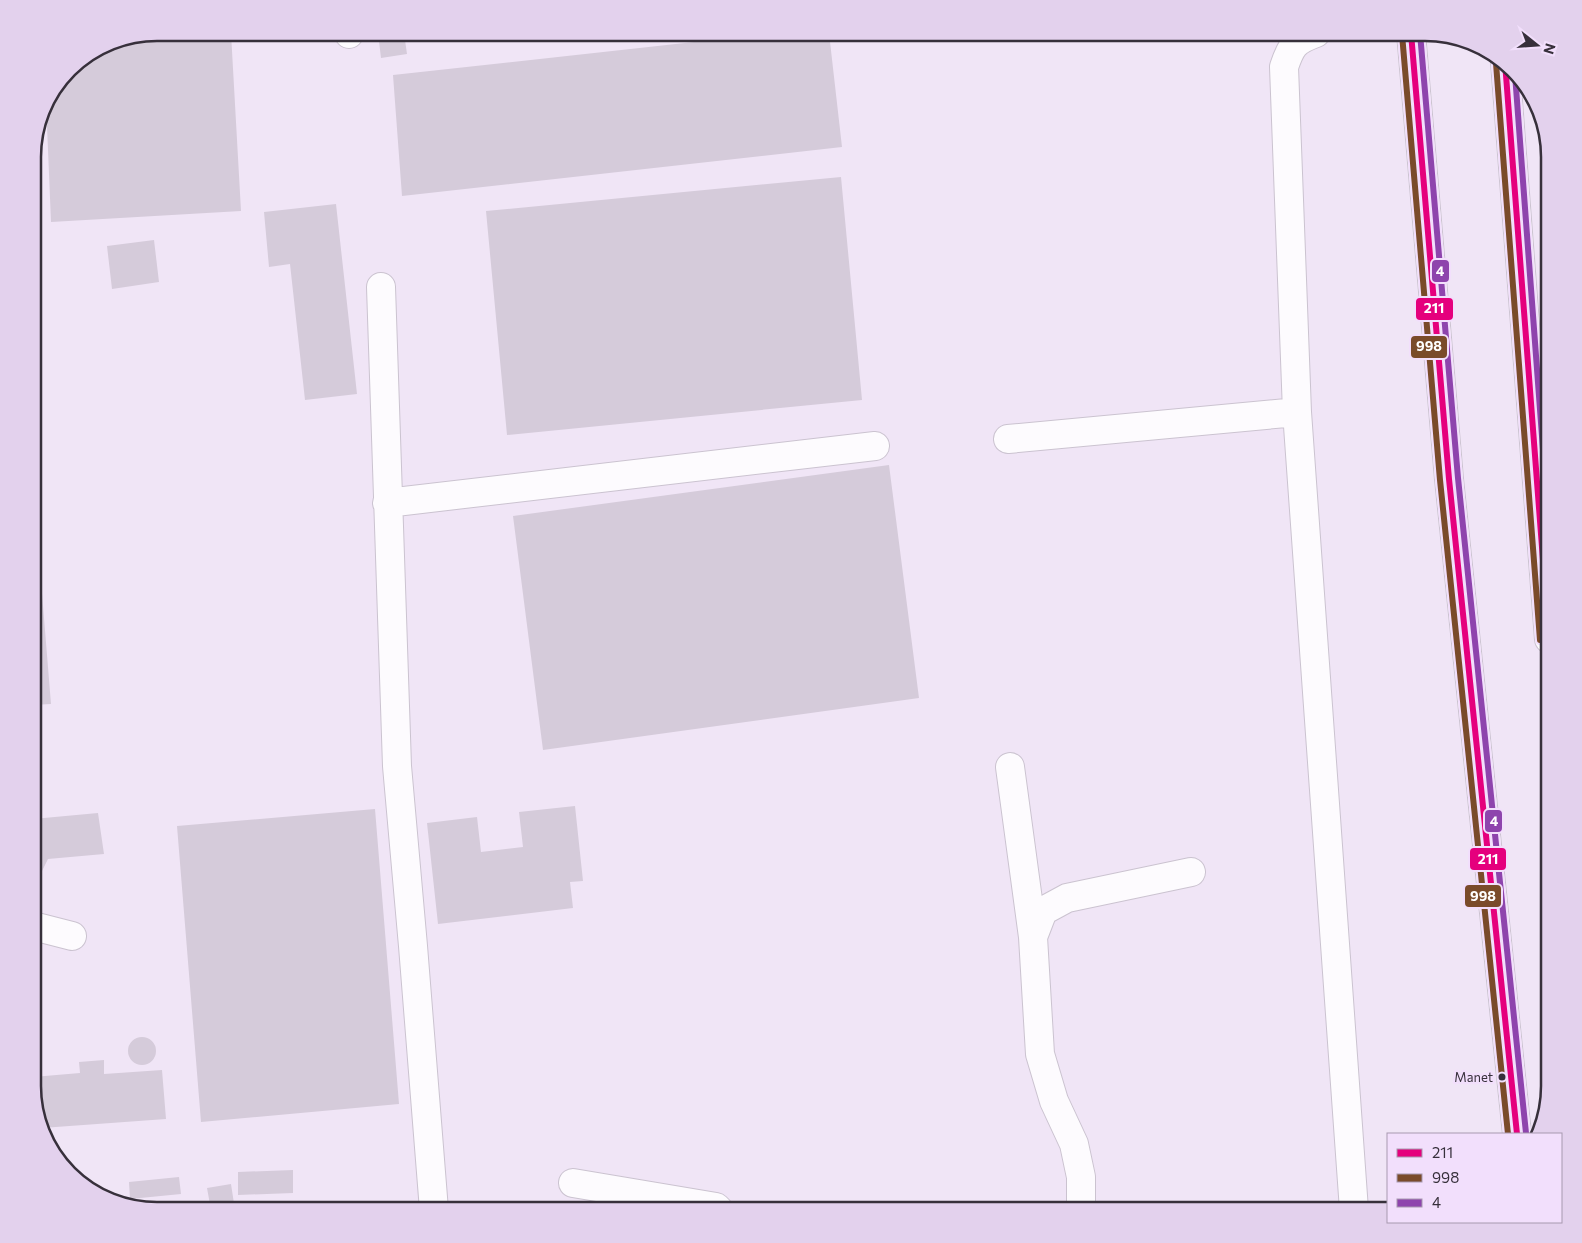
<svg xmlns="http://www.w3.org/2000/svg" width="1582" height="1243" font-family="Commissioner,sans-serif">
	<rect width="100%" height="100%" fill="#f0e5f6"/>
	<path fill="#d5cbda" d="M157,32L231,33L241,211L51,222L46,102L75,64L110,42Z
		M378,33H404L407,54L381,58Z
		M776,33H829L842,147L402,196L393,75Z
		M841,177L862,400L507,435L486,211Z
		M336,204L357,394L305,400L290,264L269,267L264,212Z
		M154,240L159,282L112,289L107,246Z
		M889,465L919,698L543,750L513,516Z
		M33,495H34L51,704L33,705Z
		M575,806L583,881L570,882L573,908L438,924L427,823L477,817L481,852L523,847L519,812Z
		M375,809L399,1104L201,1122L177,826Z
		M98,813L104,854L48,859L42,871L33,864V819Z
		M128 1051a14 14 0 1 1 28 0a14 14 0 1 1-28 0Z
		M104,1060V1074L162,1070L166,1119L42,1128L33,1094V1077L80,1073L79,1062Z
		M293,1170V1193L238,1195V1172Z
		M179,1177L181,1194L130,1199L129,1182Z
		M231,1184L235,1210H211L207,1188Z"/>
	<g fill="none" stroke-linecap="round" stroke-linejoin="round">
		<g stroke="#cbc3d0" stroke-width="30">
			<path id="minor" d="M349,33V34
				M1316,33C1294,41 1291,46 1284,67L1297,412L1354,1210
				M381,287L397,766L413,946L434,1210
				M1008,439L1297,412
				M387,503L875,446
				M1010,767L1033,937L1040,1054L1054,1101L1074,1144L1081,1177V1210
				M33,926L72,936
				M1033,937L1043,911L1067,898L1191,872
				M573,1183L716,1207L719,1210"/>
		</g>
		<g stroke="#cbc3d0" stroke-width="30">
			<path id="highway" d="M1411,33L1449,479L1517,1134
				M1505,62L1549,639"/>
		</g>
		<use href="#minor" stroke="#fdfbfe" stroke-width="28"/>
		<use href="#highway" stroke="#fdfbfe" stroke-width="28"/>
		<g stroke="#f2dffc" stroke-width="10">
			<path id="bus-1" d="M1411,33L1449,479L1517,1134
				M1505,62L1549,639"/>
		</g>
		<g stroke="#f2dffc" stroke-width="10">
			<path id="bus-2" d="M1402,34L1440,480L1508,1134
				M1496,63L1540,640"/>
		</g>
		<g stroke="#f2dffc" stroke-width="10">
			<path id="bus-3" d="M1420,33L1458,478L1526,1133
				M1515,74L1549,530"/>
		</g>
		<use href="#bus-1" stroke="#e5007d" stroke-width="6"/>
		<use href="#bus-2" stroke="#7a4b2a" stroke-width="6"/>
		<use href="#bus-3" stroke="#8e44ad" stroke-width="6"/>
	</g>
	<circle fill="#37303b" stroke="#f2dffc" stroke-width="2" cx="1502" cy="1077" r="4.5"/>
	<g text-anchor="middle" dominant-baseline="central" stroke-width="4.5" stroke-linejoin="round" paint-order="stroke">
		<g font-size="13" fill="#37303b" stroke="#f2dffc" text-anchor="end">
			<text x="1493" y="1077">Manet</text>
		</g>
	</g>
	<path d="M0 0H1582V1243H0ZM157 41H1425A116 116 0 0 1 1541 157V1086A116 116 0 0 1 1425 1202H157A116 116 0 0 1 41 1086V157A116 116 0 0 1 157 41Z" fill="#e3d1ed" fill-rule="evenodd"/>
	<path fill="none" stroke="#37303b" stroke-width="2.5" d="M157 41H1425A116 116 0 0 1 1541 157V1086A116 116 0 0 1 1425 1202H157A116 116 0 0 1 41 1086V157A116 116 0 0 1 157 41Z"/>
	<g stroke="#f2dffc" stroke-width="2">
		<rect x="1431" y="259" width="19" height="24" rx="5" fill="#8e44ad"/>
		<rect x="1415" y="297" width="39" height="24" rx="5" fill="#e5007d"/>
		<rect x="1410" y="335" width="38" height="24" rx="5" fill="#7a4b2a"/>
		<rect x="1484" y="809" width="19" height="24" rx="5" fill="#8e44ad"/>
		<rect x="1469" y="847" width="38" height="24" rx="5" fill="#e5007d"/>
		<rect x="1464" y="884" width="38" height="24" rx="5" fill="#7a4b2a"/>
	</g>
	<g font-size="14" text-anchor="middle" font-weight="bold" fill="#fff">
		<text x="1440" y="276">4</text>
		<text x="1434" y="313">211</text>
		<text x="1429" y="351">998</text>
		<text x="1494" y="826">4</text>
		<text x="1488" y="864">211</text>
		<text x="1483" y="901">998</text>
	</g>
	<rect x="1387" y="1133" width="175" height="90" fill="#f2dffc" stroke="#a799af"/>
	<rect x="1397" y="1149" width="25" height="8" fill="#e5007d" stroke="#a799af"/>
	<text x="1432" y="1158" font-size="15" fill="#37303b">211</text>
	<rect x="1397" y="1174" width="25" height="8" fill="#7a4b2a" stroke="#a799af"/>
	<text x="1432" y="1183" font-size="15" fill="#37303b">998</text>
	<rect x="1397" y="1199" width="25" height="8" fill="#8e44ad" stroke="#a799af"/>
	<text x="1432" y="1208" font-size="15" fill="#37303b">4</text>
	<g transform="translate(1537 45) rotate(107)" stroke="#f2dffc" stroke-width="4" paint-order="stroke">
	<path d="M0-4L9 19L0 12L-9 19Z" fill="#37303b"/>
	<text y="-8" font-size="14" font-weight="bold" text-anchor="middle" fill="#37303b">N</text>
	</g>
</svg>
